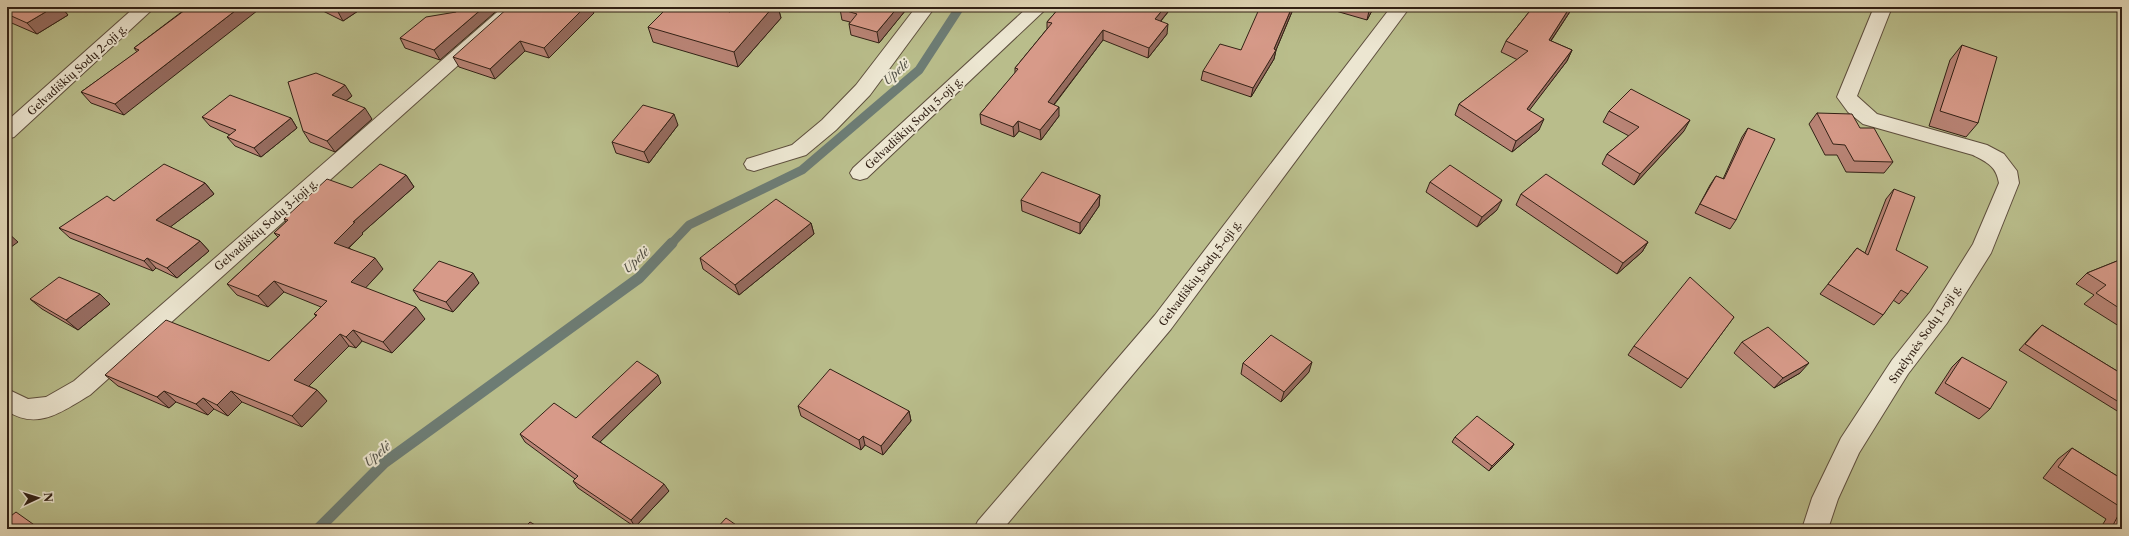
<svg xmlns="http://www.w3.org/2000/svg" width="2129" height="536" font-family="'Libre Caslon Text',serif">
	<rect width="100%" height="100%" fill="#e2d8b8"/>
	<filter id="stains"><feTurbulence type="fractalNoise" baseFrequency=".005" numOctaves="4"/><feColorMatrix values="0 0 0 0 .2 0 0 0 0 .09 0 0 0 0 .02 0 0 0 .5 -.17"/></filter>
	<radialGradient id="worn" r=".72"><stop offset=".6" stop-color="#630" stop-opacity="0"/><stop offset="1" stop-color="#630" stop-opacity=".3"/></radialGradient>
	<path fill="#b9bd8b" stroke="#766f50" d="M7,7H2122V529H7Z"/>
	<g fill="none" stroke-linecap="round" stroke-linejoin="round">
		<path stroke="#6d7c74" stroke-width="9" d="M671,244L689,225L802,170L919,70L960,7"/>
		<path stroke="#6d7c74" stroke-width="11" d="M318,529L384,463L639,278L672,243"/>
		<g stroke="#5e4f3e" stroke-width="2">
			<path id="minor" d="M135,7H155L14,137L7,139V121Z
				M503,7H523L90,395C63,411 38,431 7,411V389L28,399L46,397L74,381Z
				M916,7H935L870,95L836,130L806,155L754,171L747,169L744,164L747,159L792,145L822,120L856,85Z
				M1028,7H1048L867,178L860,180L853,178L850,173L853,168Z
				M1391,7H1410L1171,329L1003,529H974L978,521L1155,315Z
				M1874,7H1892L1857,96L1877,114L1987,145L2004,154L2017,171L2019,183L1991,253L1947,323L1908,374L1859,453L1838,499L1828,529H1802L1812,498L1841,438L1892,360L1931,311L1973,244L1999,183C1996,166 1988,163 1973,155L1863,124L1848,112L1837,97Z"/>
		</g>
		<use href="#minor" fill="#ece6d1" fill-rule="evenodd"/>
	</g>
	<path fill="#b98476" stroke="#322115" d="M7,7H61L68,15L37,34L7,21Z
		M188,7L124,115L91,103L81,92L137,52L134,48Z
		M315,7H364L343,21Z
		M734,7H778L781,18L738,67L653,42L648,27L680,9L730,12Z
		M841,7H904L905,11L879,43L851,35L849,24L850,22L842,20L840,9Z
		M1060,7H1172L1161,21L1167,34L1148,58L1103,40L1054,105L1059,116L1041,140L1019,131L1014,137L981,124L980,114L1015,73V68L1047,29V22Z
		M1294,7L1276,50L1274,59L1251,97L1201,80L1203,71L1241,50Z
		M1322,7H1374L1367,20Z
		M1533,7H1573L1551,41L1572,50L1567,61L1529,110L1539,130L1512,152L1455,115L1459,104L1518,60L1501,52L1506,41Z
		M456,12L440,60L405,48L400,38Z
		M594,13L549,58L525,51L495,79L459,67L453,57Z
		M1962,45L1978,123L1966,137L1929,126L1950,60Z
		M352,96L346,101L372,119L335,152L310,142L303,131Z
		M1609,111L1684,131L1634,185L1602,164L1607,154L1629,136L1603,122Z
		M1817,113L1860,128L1893,162L1884,173L1846,172L1837,155H1825L1809,124Z
		M202,117L291,118L297,128L261,157L235,146L227,137L230,135L210,126Z
		M678,125L649,163L616,153L612,142Z
		M1748,128L1736,220L1730,229L1695,213L1710,185L1716,176L1723,179L1742,137Z
		M406,175L414,187L362,233L363,234L349,248L383,269L365,288L425,319L392,353L362,341L356,348L349,346L309,386L317,390L327,401L302,427L242,402L228,416L214,409L208,415L176,402L169,408L118,386L105,375L269,361L316,316L314,314L321,307L284,292L268,307L237,295L227,284L278,237L274,233L286,222L284,219L352,188Z
		M1430,182L1497,210L1477,227L1426,192Z
		M205,183L214,194L170,227L200,241L209,251L177,278L156,268L153,271L70,238L59,228L114,201Z
		M1894,189L1896,250L1908,294L1899,304L1893,300L1883,315L1874,325L1820,294L1857,248L1865,253L1886,199Z
		M1521,194L1648,242L1642,252L1617,274L1516,205Z
		M1100,195L1099,206L1080,234L1022,211L1021,200Z
		M811,223L814,234L739,295L703,269L700,258Z
		M2122,259V328L2084,304L2094,295L2076,284L2087,273Z
		M479,283L453,312L420,300L413,290Z
		M30,299L110,304L78,330L42,309Z
		M1734,317L1681,388L1628,355L1634,346Z
		M2042,325L2122,374V414L2019,350L2036,331Z
		M1742,342L1800,373L1774,388L1734,353Z
		M1962,357L1990,409L1979,419L1935,393L1952,367Z
		M1243,363L1309,372L1281,402L1241,374Z
		M661,383L600,442L669,491L635,527L578,488L573,481L575,479L525,442L520,434L576,418Z
		M798,406L909,411L911,421L883,455L865,445L861,450L801,416Z
		M1455,437L1514,444L1511,449L1489,471L1452,442Z
		M2072,448L2122,479V529H2100L2106,519L2043,478L2058,459Z"/>
	<path fill="#966c60" stroke="#322115" d="M54,7H61L68,15L37,34L27,23Z
		M240,7H262L124,115L115,104Z
		M342,7H364L343,21L337,10Z
		M484,7H501L440,60L434,50Z
		M585,7H591L594,13L549,58L544,48Z
		M773,7H778L781,18L738,67L734,52Z
		M898,7H904L905,11L879,43L877,32Z
		M1165,7H1172L1154,29L1155,19Z
		M1292,7H1294L1276,50L1274,59L1251,97L1253,88L1274,49Z
		M1371,7H1374L1367,20L1369,11Z
		M1570,7H1573L1544,51L1549,40Z
		M1168,24L1167,34L1148,58L1149,48Z
		M1103,30V40L1048,112V102Z
		M520,41L525,51L495,79L490,69Z
		M1572,50L1567,61L1522,120L1527,109Z
		M345,85L352,96L339,106L332,95Z
		M1059,107V116L1041,140L1040,130Z
		M365,108L372,119L335,152L327,141Z
		M674,114L678,125L649,163L644,152Z
		M291,118L297,128L261,157L254,148Z
		M1544,119L1539,130L1512,152L1516,141Z
		M1690,120L1684,131L1634,185L1640,174Z
		M1018,121L1019,131L1014,137L1013,127Z
		M406,175L414,187L362,233L363,234L342,254L334,243L353,222Z
		M205,183L214,194L165,231L156,220Z
		M1100,195L1099,206L1080,234V223Z
		M1502,200L1497,210L1477,227L1482,217Z
		M811,223L814,234L739,295L735,285Z
		M7,232L18,242L7,250Z
		M200,241L209,251L177,278L167,268Z
		M1648,242L1642,252L1617,274L1623,263Z
		M147,258L156,268L153,271L144,261Z
		M375,258L383,269L360,294L351,282Z
		M473,273L479,283L453,312L446,302Z
		M274,281L284,292L268,307L258,296Z
		M100,294L110,304L78,330L66,320Z
		M416,307L425,319L392,353L383,342Z
		M353,330L362,341L356,348L346,337Z
		M340,334L349,346L304,391L294,380Z
		M1312,362L1309,372L1281,402L1284,392Z
		M1809,363L1800,373L1774,388L1783,378Z
		M658,375L661,383L597,445L592,437Z
		M317,390L327,401L302,427L292,416Z
		M164,391L176,402L169,408L157,397Z
		M231,391L242,402L228,416L217,405Z
		M203,398L214,409L208,415L196,404Z
		M909,411L911,421L883,455L881,446Z
		M863,436L865,445L861,450L859,440Z
		M1514,444L1511,449L1489,471L1492,466Z
		M664,484L669,491L635,527L631,520Z"/>
	<path fill="#d79a89" stroke="#322115" d="M7,7H54L27,23L7,14Z
		M189,7H240L115,104L81,92L139,50L134,48Z
		M330,7H342L337,10Z
		M462,7H484L434,50L400,38L426,17L456,12Z
		M509,7H585L544,48L520,41L490,69L453,57Z
		M668,7H670L680,9L682,7H713L730,12L734,7H773L734,52L648,27Z
		M841,7H898L877,32L849,24L857,14L840,9Z
		M1060,7H1165L1155,19L1168,24L1149,48L1103,30L1048,102L1059,107L1040,130L1018,121L1013,127L980,114L1018,69L1015,68L1052,23L1047,22Z
		M1260,7H1292L1274,49L1276,50L1253,88L1203,71L1220,44L1241,50Z
		M1357,7H1371L1369,11Z
		M1533,7H1570L1549,40L1572,50L1527,109L1544,119L1516,141L1459,104L1528,51L1506,41Z
		M1962,45L1997,57L1978,123L1940,111Z
		M316,73L345,85L332,95L365,108L327,141L303,131L288,82Z
		M1631,89L1690,120L1640,174L1607,154L1639,127L1609,111Z
		M230,95L291,118L254,148L227,137L236,130L202,117Z
		M643,105L674,114L644,152L612,142Z
		M1817,113L1852,114L1860,128H1874L1893,162L1854,161L1845,145L1833,144Z
		M1748,128L1775,139L1736,220L1700,204L1716,176L1724,179Z
		M164,164L205,183L156,220L200,241L167,268L147,258L144,261L59,228L107,196L114,201Z
		M380,164L406,175L353,222H355L334,243L375,258L351,282L416,307L383,342L353,330L346,337L340,334L294,380L317,390L292,416L231,391L217,405L203,398L196,404L164,391L157,397L105,375L166,320L269,361L317,315L314,314L327,301L274,281L258,296L227,284L280,235L274,233L288,220L284,219L327,179L352,188Z
		M1450,165L1502,200L1482,217L1430,182Z
		M1042,172L1100,195L1080,223L1021,200Z
		M1546,174L1648,242L1623,263L1521,194Z
		M1894,189L1915,197L1896,250L1928,267L1908,294L1901,290L1883,315L1828,284L1857,248L1868,255Z
		M776,199L811,223L735,285L700,258Z
		M2122,259V310L2096,293L2106,285L2087,273Z
		M439,261L473,273L446,302L413,290Z
		M59,277L100,294L66,320L30,299Z
		M1690,277L1734,317L1688,379L1634,346Z
		M2042,325L2122,374V404L2025,344Z
		M1768,327L1809,363L1783,378L1742,342Z
		M1271,335L1312,362L1284,392L1243,363Z
		M1962,357L2007,382L1990,409L1945,383Z
		M637,361L658,375L592,437L664,484L631,520L573,481L578,476L520,434L554,403L576,418Z
		M830,369L909,411L881,446L863,436L859,440L798,406Z
		M1477,416L1514,444L1492,466L1455,437Z
		M2072,448L2122,479V529H2111L2122,508L2058,467Z
		M16,512L40,529H7V519Z
		M726,518L742,529H716Z
		M530,522L542,529H523Z"/>
	<g text-anchor="middle" dominant-baseline="central" stroke-width="4" stroke-linejoin="round" paint-order="stroke">
		<g font-size="11" fill="#322115" stroke="#ece6d1">
			<text transform="translate(77 70) rotate(-42)">Gelvadiškių Sodų 2-oji g.</text>
			<text transform="translate(914 123) rotate(-43)">Gelvadiškių Sodų 5-oji g.</text>
			<text transform="translate(266 225) rotate(-41)">Gelvadiškių Sodų 3-ioji g.</text>
			<text transform="translate(1200 273) rotate(-53)">Gelvadiškių Sodų 5-oji g.</text>
			<text transform="translate(1925 334) rotate(-55)">Smėlynės Sodų 1-oji g.</text>
		</g>
		<g font-size="12" font-style="italic" fill="#504f45" stroke="#ece6d1">
			<text transform="translate(896 72) rotate(-42)">Upelė</text>
			<text transform="translate(636 260) rotate(-43)">Upelė</text>
			<text transform="translate(377 454) rotate(-40)">Upelė</text>
		</g>
	</g>
	<rect width="2129" height="536" fill="none" stroke="#e2d8b8" stroke-width="24"/>
	<rect x="8" y="8" width="2113" height="520" fill="none" stroke="#322115" stroke-width="2"/>
	<rect x="12" y="12" width="2105" height="512" fill="none" stroke="#322115"/>
	<g transform="translate(38 498) rotate(86)" stroke="#ece6d1" stroke-width="3" paint-order="stroke">
	<path d="M0-3L7 15L0 10L-7 15Z" fill="#322115"/>
	<text y="-6" font-size="11" font-weight="bold" text-anchor="middle" fill="#322115">N</text>
	</g>
	<rect width="100%" height="100%" filter="url(#stains)"/>
	<rect width="100%" height="100%" fill="url(#worn)"/>
</svg>
